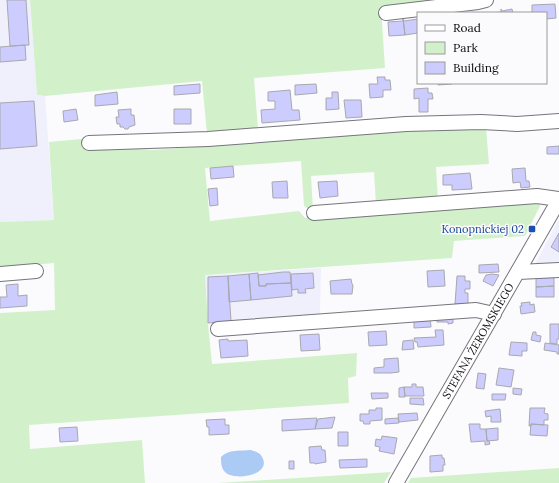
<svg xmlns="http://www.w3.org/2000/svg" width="559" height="483" font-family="Lora,serif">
	<rect width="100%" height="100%" fill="#fbfbfe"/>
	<path fill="#f0f0fd" d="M0,0H30L37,95L45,96L54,220L0,222Z
		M559,219V265L534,266Z
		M321,268L320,317L232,323H208L205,275Z"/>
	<path fill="#d2f1cb" d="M30,0H472L381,8L385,68L254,78L258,129L207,134L202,81L45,96L37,95Z
		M486,127L489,164L436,167L438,200L376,205L374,172L311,176L313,209L307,208L304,206L301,161L205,168L210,221L299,211L305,218L538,201L540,206L525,236L454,241L452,258L205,275L208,323L212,364L357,353L356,376L348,378L349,403L29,425L30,449L142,440L145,483H0V313L55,310L54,263L0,268V222L54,220L49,142L81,139L88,146L153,150L399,132Z
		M559,468V483H408L411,478Z
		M391,472L384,483H218Z"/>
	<path fill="#abcbf5" d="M251,450C257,452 261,453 263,459C270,476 233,481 225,472C221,468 221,462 221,457C228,449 241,451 251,450Z"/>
	<path fill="#cdccfe" stroke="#a8a8af" d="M7,0H26L29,45L10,46Z
		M555,4L556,18L546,19V13H532V5Z
		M501,9L502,11L512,9L513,13H491L501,12Z
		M403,18L404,21L418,19V33L405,35Z
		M403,18L405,35L389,36L388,22L403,21Z
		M25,45L26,60L0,62V47Z
		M377,77H385V80H390L391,90H383V97L370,98L369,84H378Z
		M438,83H451L452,84L438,85Z
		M200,84V93L174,95V86Z
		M316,84L317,93L295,95V85Z
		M428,88V93H432L433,99H428V112H419V98L414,99V89Z
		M290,90L292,110H299L300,120L262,123L261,110L275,109V101H268V92Z
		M117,92L118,104L95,106V95Z
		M332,92H338L339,109L326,110V98H332Z
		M344,100H361L362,117L346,118Z
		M34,101L37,146L0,149V103Z
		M76,109L78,120L64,122L63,111Z
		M131,109V115H134L135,125L129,127L128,129H125L123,127H120V124H117L116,117H119L118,110Z
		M174,109H191V124H174Z
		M559,146V154H547V147Z
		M233,166L234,177L211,179L210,168Z
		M525,168L526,181H529L530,187L521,188L520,182L513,183L512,169Z
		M470,173L472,189L452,190V185H443V175Z
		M287,181L288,198H273L272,182Z
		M337,181L338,196L320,198L318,182Z
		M217,188L218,205L210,206L208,189Z
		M559,233V252L551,247Z
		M498,264L499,272L479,273V265Z
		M444,270L445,286L428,287L427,271Z
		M283,272H290L291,283L266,284V286H259L258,275Z
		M258,273L259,286H266V284L291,283L292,296L251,300L249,274Z
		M313,273L314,288L305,289L306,293H298V289L292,290L291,274Z
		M249,274L251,300L229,302L228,276Z
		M492,274L499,275L493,286L483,281L486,275Z
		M228,276L231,321L208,323V277Z
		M457,276H465V281H470V289H465V293H468V304H455Z
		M536,276H554V286L536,287Z
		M351,279L352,284L353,285L352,294H331L330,281Z
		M18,284V296L27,295V306L0,308V297H7L6,285Z
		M554,286V297H536V287Z
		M530,302V305L534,304L535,312L521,314L520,306H522L521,303Z
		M453,315V323L448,324V322H437L436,316Z
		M430,316L431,327L414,328V317Z
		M550,324H559V339H557V344L550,343Z
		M435,330H443L444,345L418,347L417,342H415L414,338L436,337Z
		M386,331L387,345L369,346L368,332Z
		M533,332H536V335L541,336L540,342L531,340Z
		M319,334L320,350L301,351L300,335Z
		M228,339V341L247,340L248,356L221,358L219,340Z
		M413,340L414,349L402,350L403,341Z
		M511,342L527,343V351H522V356L509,355Z
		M545,343L559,345V354H557V352L544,350Z
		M398,358L399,372L391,373H374V368L384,367V359Z
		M499,368L514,370L511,387L496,385Z
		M478,373L486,374L484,389L476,388Z
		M412,384H416V387H423L424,396H405L404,387H412Z
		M404,387L405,397H399V388Z
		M513,388L522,389L521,395L513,394Z
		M371,393H388V398L372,399Z
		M492,394H506L505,400H492Z
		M410,398H423L424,405L410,404Z
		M376,408H382V420L370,421V424H364L363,421H360V414H369V410H376Z
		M530,408H545L544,413L548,414V420H544V425L531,424V426H529Z
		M500,409L501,422H491V416L486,417L485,411Z
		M417,413L418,420L399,422L398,414Z
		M335,417L332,428L315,429L318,419Z
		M317,418L315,429L282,431V420Z
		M398,418L399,423L385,424V419Z
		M225,419V425H229V434L209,435V427H207L206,420Z
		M469,424H480V429H486L487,441H489L490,444L485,445V441L471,442Z
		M531,424L548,425L547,436L530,435Z
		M77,427L78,441L60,442L59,428Z
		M498,428V440L487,441L486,429Z
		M338,432H348V446H338Z
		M382,436L397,438L394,454L379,451L380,447L375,446L376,439L381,440Z
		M321,446L322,450H325L326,462L315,464V463H310L309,447Z
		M442,455V458H444L445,465H443V471L430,472V456Z
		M367,459V467L340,468L339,460Z
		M289,461H294V469H289Z"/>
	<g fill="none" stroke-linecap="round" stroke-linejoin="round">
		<g stroke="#75757c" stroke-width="16">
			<g id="minor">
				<path d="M386,13L478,2L486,0"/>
				<path d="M89,143L208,139L406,124L481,122L517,124L559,121"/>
				<path d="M314,213L537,196L559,199"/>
				<path d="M518,272L559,270"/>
				<path d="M0,274L36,271"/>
				<path d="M218,329L476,310L494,314"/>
				<path id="s1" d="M396,483L559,200"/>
			</g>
		</g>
		<use href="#minor" stroke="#fff" stroke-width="14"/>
	</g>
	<rect fill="#1a4fb4" stroke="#fbfbfe" stroke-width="1.5" x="528" y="225" width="8" height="8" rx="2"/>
	<g text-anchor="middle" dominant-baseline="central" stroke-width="3" stroke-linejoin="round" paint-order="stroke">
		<g font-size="11" fill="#164399" stroke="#fbfbfe" text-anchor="end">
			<text x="524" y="229">Konopnickiej 02</text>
		</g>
		<g font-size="11" fill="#0b0b0e" stroke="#fbfbfe">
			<text stroke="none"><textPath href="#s1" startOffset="164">STEFANA ŻEROMSKIEGO</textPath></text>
		</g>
	</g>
	<rect x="417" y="12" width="130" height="72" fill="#fbfbfe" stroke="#9b9b9e"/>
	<rect x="425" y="25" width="20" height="6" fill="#ffffff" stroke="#9b9b9e"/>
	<text x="453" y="32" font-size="12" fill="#0b0b0e">Road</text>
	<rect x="425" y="42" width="20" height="12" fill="#d2f1cb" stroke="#9b9b9e"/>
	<text x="453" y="52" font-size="12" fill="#0b0b0e">Park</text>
	<rect x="425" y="62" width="20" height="12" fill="#cdccfe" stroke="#9b9b9e"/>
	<text x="453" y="72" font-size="12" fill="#0b0b0e">Building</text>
</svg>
